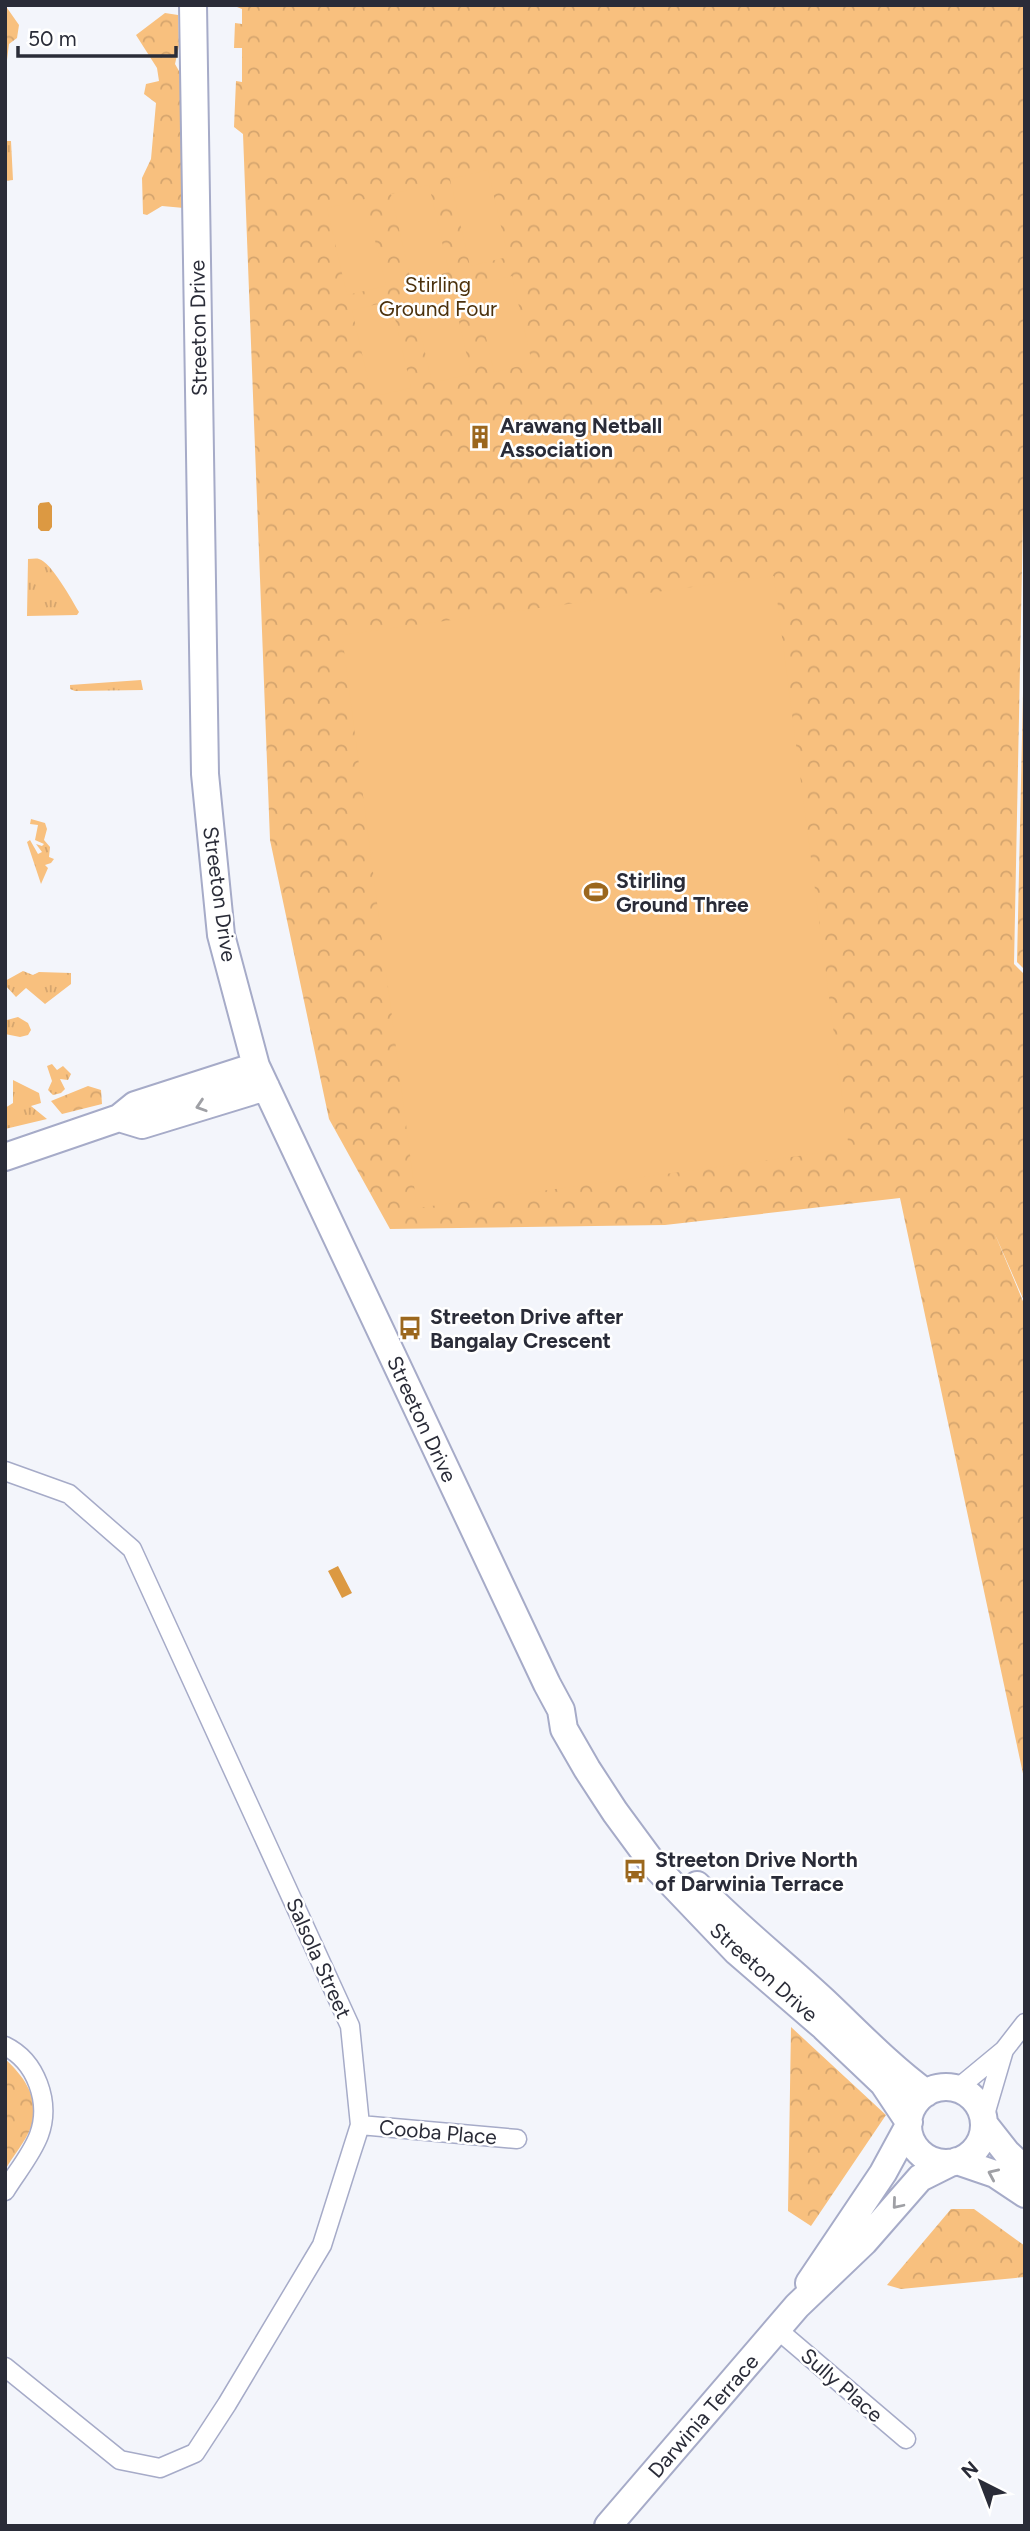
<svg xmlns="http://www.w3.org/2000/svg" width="1030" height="2531" font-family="Figtree,sans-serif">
	<defs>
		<pattern id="grass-tufts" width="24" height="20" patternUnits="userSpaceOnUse" patternTransform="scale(1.75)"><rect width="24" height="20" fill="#f8c07e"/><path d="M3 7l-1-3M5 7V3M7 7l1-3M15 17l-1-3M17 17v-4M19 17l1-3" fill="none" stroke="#d5a56e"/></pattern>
		<pattern id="forest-crowns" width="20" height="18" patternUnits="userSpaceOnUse" patternTransform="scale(1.75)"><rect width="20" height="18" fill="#f8c07e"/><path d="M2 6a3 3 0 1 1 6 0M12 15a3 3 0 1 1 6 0" fill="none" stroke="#d5a56e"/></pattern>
	</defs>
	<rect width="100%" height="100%" fill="#f3f5fb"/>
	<path fill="url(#grass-tufts)" d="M5,141H11L13,180L5,181Z
		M28,559C32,559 36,558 39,559C51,562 72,600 79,612L77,615L27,616Z
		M141,680L143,690L75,691L70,689V685Z
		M31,819L45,823L47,829L44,840L50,847L49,857L54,859L51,863L45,865L48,868L41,884L27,842L30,840L38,854L42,852L36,844L42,846L44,844L35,840L38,825L30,824Z
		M23,971L33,975L39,972L71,973V984L45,1004L26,988L16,997L5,985V981Z
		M5,1017L7,1020L18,1017L28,1023L31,1030L28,1035L20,1037L5,1034Z
		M52,1064L57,1070L63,1066L71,1074L68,1080L60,1079L65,1089L61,1093L53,1095L48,1090L52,1081L47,1066Z
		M13,1080L39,1093L41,1103L31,1106L47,1119L5,1129V1108L13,1103Z"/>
	<path fill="url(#forest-crowns)" d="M5,5L19,25L17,38L9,44L5,76Z
		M232,5H1025V420L1014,964L1025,975V1303L994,1232L1025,1306V1783L900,1198L665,1225L390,1229L329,1119L270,840L243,134L234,127L236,81L242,82V48H234L235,23L242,24V9Z
		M165,13L178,15L179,46L175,64L183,78L184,208L162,206L147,215L143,214L142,178L151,159L156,103L144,94L146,84L159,81L157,68L136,35Z
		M1025,603V970L1017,962Z
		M88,1086L101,1090L102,1104L62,1114L51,1101Z
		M791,2027L886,2115L811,2226L788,2211Z
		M5,2059C24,2076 41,2100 31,2127C26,2141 13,2156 5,2170Z
		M951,2209H974L1025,2246V2277L901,2289L887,2285Z"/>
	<path fill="#f8c07e" d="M488,170L508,257L470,266L450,179Z
		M429,185L449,272L411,281L391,194Z
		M365,199L386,286L347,295L327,208Z
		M512,276L532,363L494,372L474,285Z
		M451,286L471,374L432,383L412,295Z
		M391,301L411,388L372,397L352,310Z
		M774,576L849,1149L417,1208L342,635Z"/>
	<path fill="#dc9942" d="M49,502L52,506V527L49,531H41L38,528V506L40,503Z
		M338,1566L352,1593L342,1598L328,1571Z"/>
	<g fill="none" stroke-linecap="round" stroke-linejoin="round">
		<g stroke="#a6abc8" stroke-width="21">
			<path id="street" d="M5,1471L69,1494L132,1549L350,2026L360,2125L322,2245L227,2404L195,2453L160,2468L120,2460L5,2367
				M5,2046C36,2061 51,2102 39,2135C32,2154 16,2173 5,2191
				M958,2088L1004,2050L1025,2023
				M984,2118L1004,2050
				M360,2125L517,2139
				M778,2330L906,2439"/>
		</g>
		<g stroke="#a6abc8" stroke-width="30">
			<path id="secondary" d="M193,5L205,774L221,935L256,1066L547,1684L561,1710L564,1729L587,1769L615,1812L654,1865L737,1952L824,2027L883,2083L909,2122
				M119,1118L142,1125L266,1087
				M5,1157L119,1118L135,1105L256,1066
				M697,1885C736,1926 781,1961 823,2000C857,2032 888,2065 926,2093
				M908 2125a38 38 0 1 1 76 0a38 38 0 1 1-76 0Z
				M985,2125L1007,2153L1025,2170
				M957,2161L995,2174L1025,2194
				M809,2283L883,2173L908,2127
				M608,2526L797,2306L864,2242L920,2178L950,2163"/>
		</g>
		<use href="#street" stroke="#fff" stroke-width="18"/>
		<use href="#secondary" stroke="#fff" stroke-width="26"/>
	</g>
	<defs><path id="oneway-chevron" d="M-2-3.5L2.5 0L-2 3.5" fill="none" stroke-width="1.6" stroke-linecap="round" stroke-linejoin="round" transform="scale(1.75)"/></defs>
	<g stroke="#9fa0a5">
		<use href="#oneway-chevron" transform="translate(201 1106) rotate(162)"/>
		<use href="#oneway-chevron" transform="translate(993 2174) rotate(-156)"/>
		<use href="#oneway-chevron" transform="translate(897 2204) rotate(130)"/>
	</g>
	<defs>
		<g id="building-bare" transform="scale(1.89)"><path d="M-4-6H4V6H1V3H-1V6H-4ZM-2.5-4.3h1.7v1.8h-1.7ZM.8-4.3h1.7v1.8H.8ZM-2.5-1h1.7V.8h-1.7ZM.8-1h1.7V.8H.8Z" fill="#9b671d" stroke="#fff" stroke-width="2.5" paint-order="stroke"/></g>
		<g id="stadium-bare" transform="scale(1.89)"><path d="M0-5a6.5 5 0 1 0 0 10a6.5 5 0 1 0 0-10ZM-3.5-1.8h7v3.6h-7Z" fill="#9b671d" stroke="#fff" stroke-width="2.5" paint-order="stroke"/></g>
		<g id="bus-bare" transform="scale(1.89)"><path d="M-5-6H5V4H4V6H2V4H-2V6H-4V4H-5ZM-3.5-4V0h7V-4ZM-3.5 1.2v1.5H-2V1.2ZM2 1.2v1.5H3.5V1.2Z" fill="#9b671d" stroke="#fff" stroke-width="2.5" paint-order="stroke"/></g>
	</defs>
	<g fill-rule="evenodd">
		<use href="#building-bare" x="480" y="437"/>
		<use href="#stadium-bare" x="596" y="892"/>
		<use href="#bus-bare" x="410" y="1328"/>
		<use href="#bus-bare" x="635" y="1871"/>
	</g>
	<g text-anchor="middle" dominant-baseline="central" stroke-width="5" stroke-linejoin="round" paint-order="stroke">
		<g font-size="21" fill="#4c310c" stroke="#fff">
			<text x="438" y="284">Stirling<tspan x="438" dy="24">Ground Four</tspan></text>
		</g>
		<g font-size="21" fill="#2a2c38" stroke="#fff">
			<text transform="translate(198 328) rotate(-91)">Streeton Drive</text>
			<text transform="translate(220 894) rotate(82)">Streeton Drive</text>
			<text transform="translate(422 1419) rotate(65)">Streeton Drive</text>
			<text transform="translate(319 1958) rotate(66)">Salsola Street</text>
			<text transform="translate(764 1972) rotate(42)">Streeton Drive</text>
			<text transform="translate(438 2132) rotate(5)">Cooba Place</text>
			<text transform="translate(842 2385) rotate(41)">Sully Place</text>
			<text transform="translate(703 2416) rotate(-49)">Darwinia Terrace</text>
		</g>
		<g font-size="21" font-weight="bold" fill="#2a2c38" stroke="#fff" text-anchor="start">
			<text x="500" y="425">Arawang Netball<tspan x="500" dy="24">Association</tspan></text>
			<text x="616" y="880">Stirling<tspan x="616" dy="24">Ground Three</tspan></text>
			<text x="430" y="1316">Streeton Drive after<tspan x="430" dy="24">Bangalay Crescent</tspan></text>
			<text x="655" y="1859">Streeton Drive North<tspan x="655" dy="24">of Darwinia Terrace</tspan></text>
		</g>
	</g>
	<rect width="1030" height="2531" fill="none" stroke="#2a2c38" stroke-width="14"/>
	<g transform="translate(981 2482) rotate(318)" stroke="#ffffff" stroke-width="5" paint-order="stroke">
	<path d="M0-5L12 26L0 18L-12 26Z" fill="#2a2c38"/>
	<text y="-10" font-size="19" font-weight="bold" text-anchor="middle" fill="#2a2c38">N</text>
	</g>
	<path d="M18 46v10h158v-10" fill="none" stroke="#2a2c38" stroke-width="3.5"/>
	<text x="28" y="46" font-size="21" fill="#2a2c38" stroke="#ffffff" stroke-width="5" paint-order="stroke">50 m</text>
</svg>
